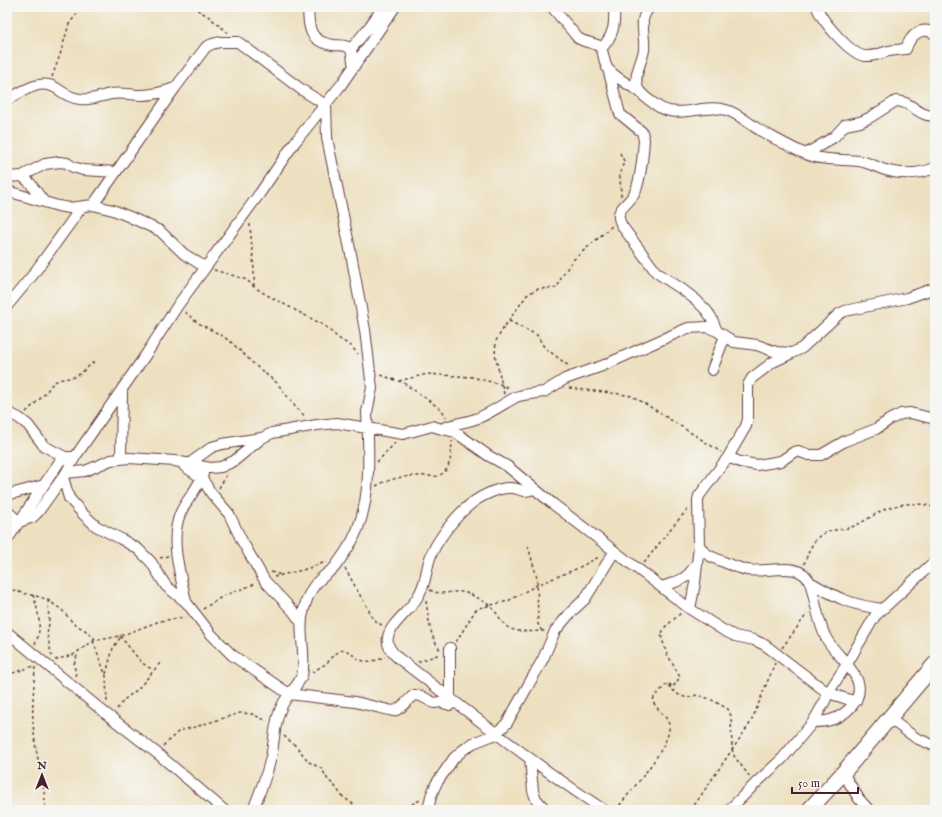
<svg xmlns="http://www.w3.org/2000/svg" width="942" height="817" font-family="'IM FELL English',serif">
	<rect width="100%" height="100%" fill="#f6f6f2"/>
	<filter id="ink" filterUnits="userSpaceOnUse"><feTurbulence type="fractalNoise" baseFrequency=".025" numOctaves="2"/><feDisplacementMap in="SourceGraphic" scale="8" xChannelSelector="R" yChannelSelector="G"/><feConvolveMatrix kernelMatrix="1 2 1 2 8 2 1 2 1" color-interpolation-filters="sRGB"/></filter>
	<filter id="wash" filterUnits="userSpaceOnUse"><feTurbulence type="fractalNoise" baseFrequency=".012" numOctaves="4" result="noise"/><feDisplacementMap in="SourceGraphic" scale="16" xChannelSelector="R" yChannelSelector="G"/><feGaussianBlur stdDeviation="0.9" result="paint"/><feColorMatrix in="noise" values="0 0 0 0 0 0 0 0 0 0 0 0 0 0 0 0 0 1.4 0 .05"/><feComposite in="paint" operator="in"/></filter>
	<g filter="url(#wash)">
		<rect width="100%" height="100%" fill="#ede0c0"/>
	</g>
	<g filter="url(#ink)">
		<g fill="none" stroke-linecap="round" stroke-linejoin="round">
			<g stroke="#623c41" stroke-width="12">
				<path id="minor" d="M308,7C309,28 308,41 333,45C340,46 345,44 351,49L354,67
					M552,7L578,38C585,43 593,42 599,46C605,52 603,63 608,69C616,78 629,85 639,91
					M650,7C647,10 644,15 643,20C642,30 645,40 644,50C642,62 634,73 637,86C639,94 649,100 656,105C677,121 703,103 726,110C740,114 750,125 763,132C776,139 791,148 806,154C822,161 842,159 859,161C867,162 875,166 882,169C900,175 917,175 935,168
					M817,7C821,20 851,55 865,56C873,57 881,53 889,51C894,50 899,50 904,49H906C910,36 921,25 935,34
					M351,49L370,26L383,7
					M601,49C614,35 615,25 614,7
					M608,69L620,114L642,132L644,140C643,154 641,182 634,194C630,202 621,206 619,214C618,219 620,222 622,226L656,272L683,290L696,300L706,310L711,317L717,331
					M7,100C21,92 40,78 56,88C64,93 70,98 80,99C91,101 100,96 111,94C121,92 131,95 142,95C153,95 164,92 175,88
					M806,154L834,137L845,125L860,122L869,118L896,101C910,100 921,119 935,115
					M22,176L30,183L44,202
					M7,177L22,176L45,164L60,162L67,163L73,167L83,170L116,172
					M7,191L58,206L69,208L93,205L113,210L130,217L160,231L184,254L205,267
					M93,205L175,88L206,47L212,44L220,42H238L302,90L326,105L327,138L351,254L365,330L372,388L367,412C369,457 373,513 346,551C342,557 338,563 334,568C327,574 319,579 314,586C309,593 306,601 304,609C297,630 307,654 302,675C299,686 285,696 281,708C273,725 275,744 270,761C266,778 259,794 253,810
					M7,306L32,276L81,208
					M712,370L723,341L727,338
					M7,412L19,418L28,425L44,446L65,457
					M442,429L455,432L489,456L507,466L553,504L690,609L723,630L735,636L754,640L765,645L828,693C838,695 845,700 856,701
					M728,457L740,462L757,465L781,461L794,452L798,451L809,455H821L845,441L876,429L889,420L901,414L910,413L935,419
					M121,458L122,390
					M190,463L212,447L222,444L261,438
					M184,466L202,478L211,493L229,514L242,541L265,581L293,611L301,622
					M66,473L85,471L111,460L129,458L175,461L210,468L221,467L234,461L262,438L272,433L317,425L337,423L403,434L432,426L442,429C452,423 466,423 478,418C491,413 503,404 516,397L523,395L544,392L565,379L602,366L688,328L707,327L717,331L734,342L757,345L776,352L792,353L802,348L839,314L845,311L907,298L935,288
					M63,477L69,498L83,514L96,526L121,539L138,549L151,562L166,586L186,602L211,634L232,655L289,694L355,702L393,711C403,709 406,701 414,695L421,696L434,703L440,702L450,705L454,702
					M534,489C522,494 521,488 511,488C499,487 481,496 472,503C456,515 434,543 429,561C425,577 425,587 415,601C408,612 390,625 388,637C386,646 392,652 398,658C466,710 532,763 604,810
					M7,495L44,485
					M7,511L19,522L33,517L38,512L66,473L75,457L147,353L178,305L260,193L295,142L341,85L395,7
					M7,540L60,461L65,457H75
					M699,545C701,548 704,552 707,554C712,558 741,569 747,570C768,574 798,559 810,582C815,599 818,622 826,638C838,660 875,680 851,707C840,719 828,722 813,722
					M810,582C837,598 851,605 882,609
					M662,587C678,581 687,580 696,564
					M186,602C181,575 169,542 180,514C186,500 198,489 203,474
					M690,609L695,583L699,545L698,500L699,496L728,457L746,426L748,419V385L752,378L773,362L790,354
					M7,632L105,713L158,754L224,810
					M450,698V648
					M890,719L916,738L935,746
					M530,759L533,791L536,799L546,810
					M843,773L859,799L869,810
					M428,810L431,796L436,784L454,758L463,750L473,743L496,734L507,723L543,659L555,631L572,611L585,599L614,552L613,551
					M729,810L756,783L782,759L813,722L825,701L828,693L847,664L875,616L935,561"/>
			</g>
			<g stroke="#623c41" stroke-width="17">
				<path id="highway" d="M809,810L843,773L935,664"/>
			</g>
			<path stroke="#623c41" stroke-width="1.5" stroke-dasharray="3 3" stroke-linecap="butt" d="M192,7L208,16L228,33
				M52,77L60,55L69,24L82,7
				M620,153L624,161L620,176L621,196
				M7,158L14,167
				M250,224C251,245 255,265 254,286
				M214,270L235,276L247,280L254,287L267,295L325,326L338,338L351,346L358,354
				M185,312L198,323L221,335L231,342L256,366L277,383L297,409L306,417
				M509,321L537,335L544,347L570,367
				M381,375L404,383L442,410L446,417
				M399,381L427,374L472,377L503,385L510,389
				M569,388L620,394L632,396L649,406L721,452
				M504,394L495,354L496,341L504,327L527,295L537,289L557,288L562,276L573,260L612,226
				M26,412L43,396L53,383L58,380L74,377L80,374L96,360
				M377,462L395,443
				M376,486C389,479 403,476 418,476C424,475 431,477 437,476C452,472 451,453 452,441
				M219,488L227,474
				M528,546L537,578L538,624L543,633
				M160,558L168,556
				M644,563L672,527L689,508
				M804,564C808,554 812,541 821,535C830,528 844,531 854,526C863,522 872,516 881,511C898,503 918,501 935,508
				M345,568L361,597L368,608L371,616L378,623L382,625
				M271,572L281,575
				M274,577L306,569L326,562
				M7,588L22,593L40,597L48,600L62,610L74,624L85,630L96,640
				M430,590C441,597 454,589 466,593C475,596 487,602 493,609C499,615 502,625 511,629C522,633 534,631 545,631
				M33,595C38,610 43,629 35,644
				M48,600L49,624L47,634L52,657
				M426,601C429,619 429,636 441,651
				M203,609L223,596L255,584
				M120,636L142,663L153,670
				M93,641L106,676L107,703
				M456,642L475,611L479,608L508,601L537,585L576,569L599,557
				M782,648L807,614
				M55,660L73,655L93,641L120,636L160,621L185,617
				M418,662L440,654
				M35,667C34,689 31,711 34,733C36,759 46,784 45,810
				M312,672C317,669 323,666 328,662C332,658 338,649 345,650C348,650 350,654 353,655C362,664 374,662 385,657
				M106,674L113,648L120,638
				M7,675L34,666
				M76,676L74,664L78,653
				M671,687L667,685L677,694L687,698L697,695L710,699L728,709L731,716L732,749L734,756L750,777
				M117,709L125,699L138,689L161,662
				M284,736L296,746L309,762L322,769L328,780L334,785L342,796L361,810
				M163,746L179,731L195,727L240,713L252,714L267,721
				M401,810L420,800
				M616,810C629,792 672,746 669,725C667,714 654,709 653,700L655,696L668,683L673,687L680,677L666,652L661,635L665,627L681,613
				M691,810L751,722L775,663"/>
			<use href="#minor" stroke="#fff" stroke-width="10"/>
			<use href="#highway" stroke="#fff" stroke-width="15"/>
		</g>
	</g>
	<rect width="942" height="817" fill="none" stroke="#f6f6f2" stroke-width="24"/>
	<g transform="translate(42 775)" stroke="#f6f6f2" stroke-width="3" paint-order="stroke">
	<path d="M0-3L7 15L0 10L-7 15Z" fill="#4a1f2b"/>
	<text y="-6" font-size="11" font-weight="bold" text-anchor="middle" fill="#4a1f2b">N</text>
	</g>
	<path d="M792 787v6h66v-6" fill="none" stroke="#4a1f2b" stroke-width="2"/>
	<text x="798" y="787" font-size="12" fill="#4a1f2b" stroke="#f6f6f2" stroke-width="3" paint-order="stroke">50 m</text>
</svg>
